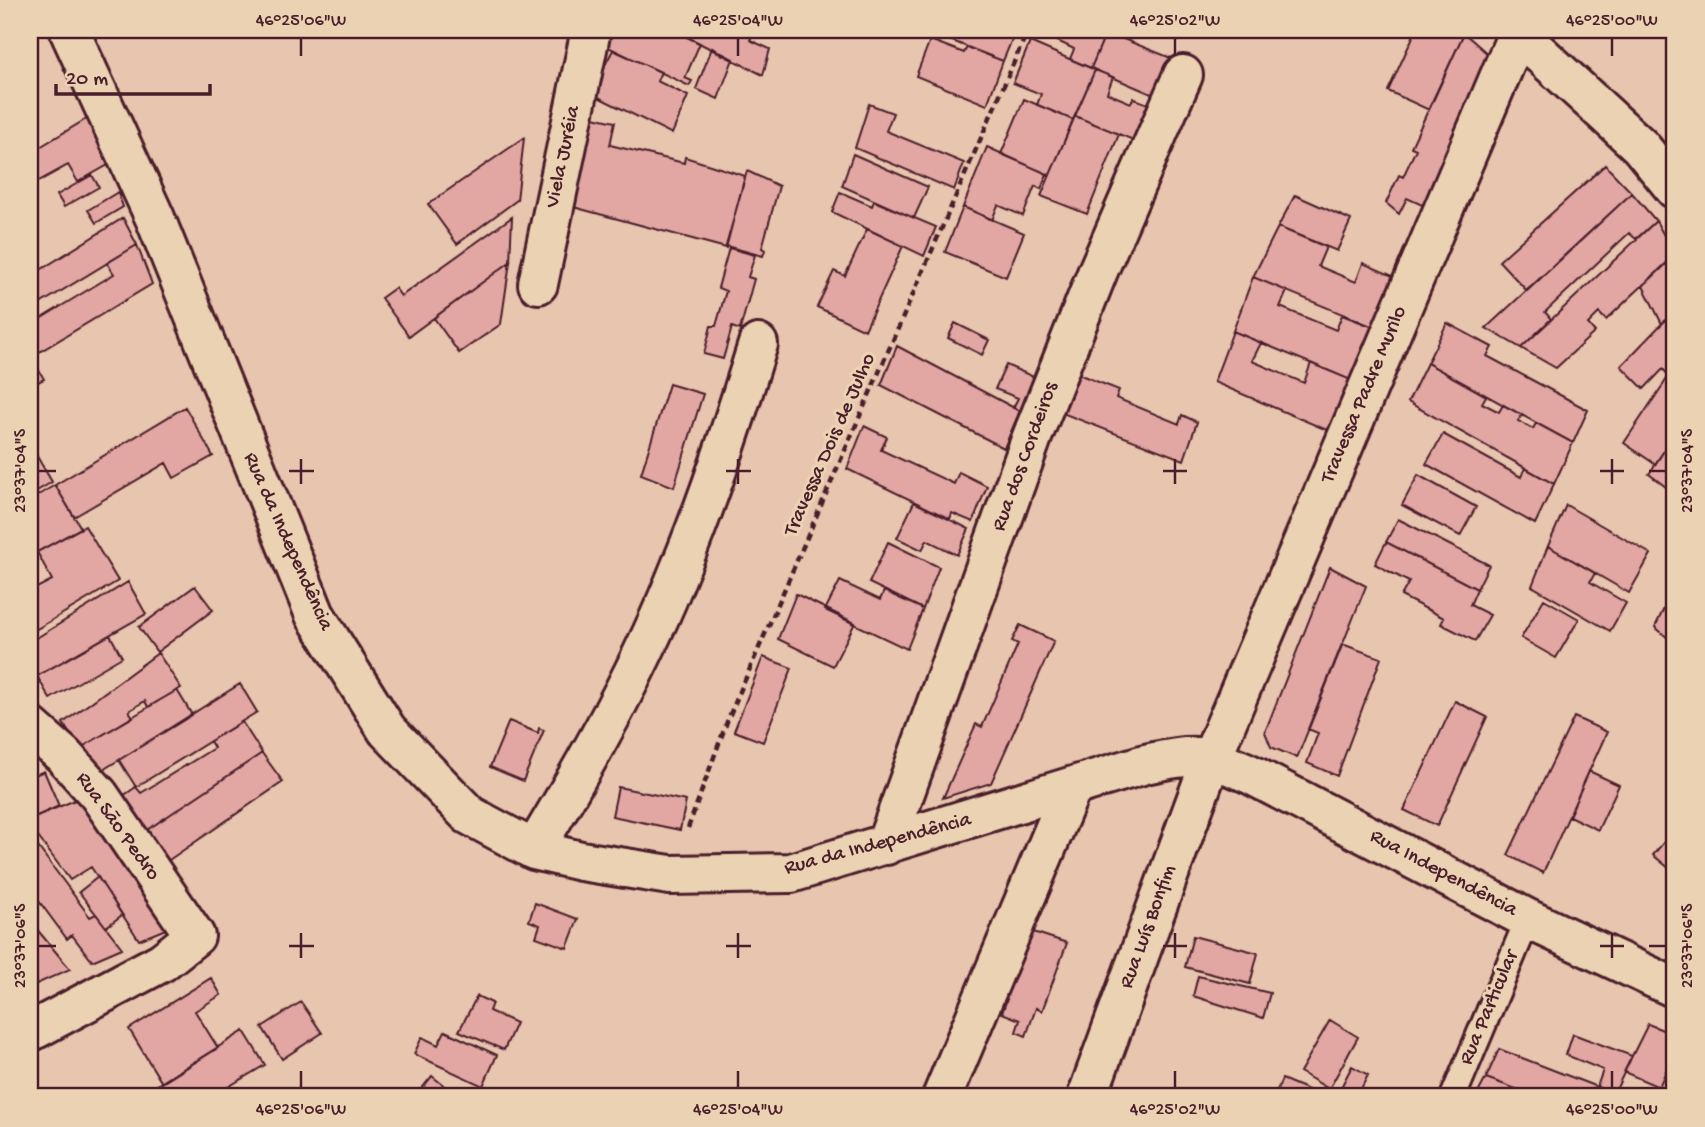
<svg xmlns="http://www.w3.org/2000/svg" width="1705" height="1127" font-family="'Gochi Hand',sans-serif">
	<rect width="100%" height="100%" fill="#e8c5ae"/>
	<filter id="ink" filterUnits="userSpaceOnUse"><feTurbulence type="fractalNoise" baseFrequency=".0143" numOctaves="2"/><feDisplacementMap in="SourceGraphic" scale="14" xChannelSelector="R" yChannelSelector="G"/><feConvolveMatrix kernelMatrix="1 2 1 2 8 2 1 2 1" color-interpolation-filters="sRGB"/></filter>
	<g filter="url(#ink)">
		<path fill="#e2a7a3" stroke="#4a1f2b" stroke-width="2" d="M612,30H673L700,43L685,78L692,81L689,86L608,47Z
			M673,30H755L750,40L770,49L763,75Z
			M924,30H1016L1003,61Z
			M1035,30H1103L1106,32L1091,68L1070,59L1074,49Z
			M1416,30H1461L1464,33L1429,110L1388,91Z
			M1106,32L1171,58L1166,70L1163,99L1091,68Z
			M1464,33L1498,63L1431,209L1407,198L1399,214L1386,203L1399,175L1403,177L1416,149L1411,147Z
			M930,40L964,53L967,47L1003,61L987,105L916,76Z
			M1030,42L1095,70L1073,120L1037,105L1041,94L1013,83Z
			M712,48L733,59L718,99L696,89Z
			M613,50L661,72L657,81L688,96L672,134L590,93Z
			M1095,70L1113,77L1107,93L1131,103L1133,98L1153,106L1138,142L1075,116Z
			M1024,99L1073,120L1050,175L1001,154Z
			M869,104L893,113L886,131L964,163L954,190L855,148Z
			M93,115L115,161L78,182L68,165L30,186V153Z
			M585,115L615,122L610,145L684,163L685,157L745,176L726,248L562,204Z
			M1075,116L1119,134L1087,214L1041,196Z
			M30,133L39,147L30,153Z
			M524,138L517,200L457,244L428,204Z
			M987,147L1047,174L1041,189L1035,186L1023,216L998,205L992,220L963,207Z
			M853,154L928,187L914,218L842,186Z
			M1605,165L1632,193L1527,291L1499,261Z
			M747,171L779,186L762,248L765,250L763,256L726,246Z
			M92,175L99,187L64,207L57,195Z
			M118,192L123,207L96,223L88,210Z
			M840,192L872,206L874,201L936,227L924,256L832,212Z
			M1632,193L1656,221L1636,239L1629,233L1545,312L1551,319L1521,348L1486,328Z
			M1295,195L1351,220L1337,251L1278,227Z
			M963,207L1024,233L1006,277L945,252Z
			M512,217L510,262L409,336L381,298L395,288L401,296Z
			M123,218L137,245L30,310V265L37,272Z
			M1656,221L1675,255L1606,320L1599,313L1588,324L1595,332L1556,368L1521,348Z
			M1278,227L1326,247L1318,266L1356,282L1363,263L1402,280L1381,330L1253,277Z
			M867,229L903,246L865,330L817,307L834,271L845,276Z
			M137,245L152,284L31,357L30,310L33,308L40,319L114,274L107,263Z
			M729,248L755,255L748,277L754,279L740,330L732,327L723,359L704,354L711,326H716L726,291L718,288Z
			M1675,256V310L1662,324L1643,286Z
			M510,262L501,324L459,353L434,318Z
			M1253,277L1287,291L1280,307L1336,330L1342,315L1381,330L1358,383L1233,331Z
			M1675,310V367L1669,376L1663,369L1644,389L1621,366Z
			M955,323L989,340L982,355L948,338Z
			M1447,323L1492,347L1487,356L1588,410L1573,443L1427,363Z
			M1233,331L1261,343L1252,361L1304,383L1311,363L1358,383L1336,434L1214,382Z
			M897,346L1020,411L1004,448L881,385Z
			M31,357L44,379L30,386V358Z
			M1427,363L1486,396L1482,403L1499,412L1503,405L1522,415L1518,421L1533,429L1536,423L1573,443L1554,484L1408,402Z
			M1006,365L1034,377L1020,411L1013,408L1018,398L995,389Z
			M1675,367V434L1655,464L1624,443Z
			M1073,372L1119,390L1116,398L1179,424L1182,415L1197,422L1184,460L1057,411Z
			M669,384L703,394L674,487L641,474Z
			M185,407L213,456L174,478L166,463L74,517L55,485Z
			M864,426L887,437L881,450L954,484L959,472L987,486L973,522L952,513L950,519L847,469Z
			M1443,434L1521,477L1525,468L1554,484L1535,524L1426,464Z
			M1675,434V494L1649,474Z
			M35,453L52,482L30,495V456Z
			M1418,475L1476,507L1460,536L1402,505Z
			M55,485L81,528L30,556V500Z
			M914,502L969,529L957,555L927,540L922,550L897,538Z
			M1566,505L1651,554L1629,593L1548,546Z
			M1398,519L1489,565L1477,589L1386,542Z
			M85,526L118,581L30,633V589L31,591L52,580L37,552Z
			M888,542L939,567L923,609L869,583Z
			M1386,542L1477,589L1470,605L1490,615L1475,641L1441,624L1444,618L1401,596L1409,582L1375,564Z
			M1548,546L1595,573L1590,582L1626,603L1610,631L1532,586Z
			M1330,567L1366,586L1297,758L1271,747L1265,732Z
			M840,581L880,600L884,591L923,609L907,649L825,610Z
			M128,582L146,614L37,676L30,663V642Z
			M195,586L213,610L157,652L139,627Z
			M1675,586V644L1655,627Z
			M796,594L855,623L833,666L778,639Z
			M1544,599L1579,619L1556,658L1521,638Z
			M1020,625L1054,641L991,783L943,798L976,724L982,727L1018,644L1012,641Z
			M110,635L122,657L50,699L37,676Z
			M1342,644L1381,658L1337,776L1307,763L1318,733L1308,729Z
			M158,653L181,688L148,707L145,701L129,711L133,717L79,749L63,723Z
			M763,657L792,668L763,742L734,731Z
			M240,684L257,712L136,787L119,760Z
			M177,690L192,715L101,771L84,746Z
			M1455,701L1487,717L1437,826L1404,810Z
			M1574,717L1607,732L1543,873L1508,855Z
			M509,721L538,733L539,728L544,730L523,781L490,767Z
			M242,722L262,753L144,832L120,798L136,787L141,793L214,748L210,741Z
			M262,753L283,782L166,862L144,832Z
			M44,771L59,806L30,819V777Z
			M1589,771L1619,785L1598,830L1569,816Z
			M618,787L686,801L680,830L612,816Z
			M87,795L173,926L139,940L91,867L70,880L30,826V819Z
			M30,836L90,917L96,914L122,948L92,961L72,935L67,939L30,889Z
			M1669,836L1675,842V873L1653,855Z
			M98,877L122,915L106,927L79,892Z
			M535,903L578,919L567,948L536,937L540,925L529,921Z
			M30,921L70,969L30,987Z
			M1027,930L1067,943L1042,1011L1036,1008L1026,1036L1016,1032L1020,1020L1002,1013L1007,999L1002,997Z
			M1193,936L1258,953L1250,984L1185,967Z
			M1198,976L1270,993L1263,1018L1193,996Z
			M211,978L221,995L195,1011L218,1048L162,1083L129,1029Z
			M477,996L492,1003L489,1011L516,1023L504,1050L459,1031Z
			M301,1002L322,1033L282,1059L262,1027Z
			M1330,1020L1358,1037L1329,1089L1300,1072Z
			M1648,1024L1675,1035V1067L1669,1064L1659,1087L1624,1072Z
			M244,1031L265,1065L211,1097H138Z
			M445,1031L497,1055L483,1086L414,1054L422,1037L438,1045Z
			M1573,1034L1632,1056L1614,1094L1597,1087L1603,1070L1566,1055Z
			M1499,1049L1597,1087L1614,1094L1613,1097H1558L1547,1093L1545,1097H1538L1486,1078Z
			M1352,1066L1368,1075L1357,1097H1342L1337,1095Z
			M1675,1072V1094L1667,1090Z
			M432,1076L458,1097H415Z
			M1486,1078L1538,1097H1476Z
			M1282,1079L1325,1097H1274Z"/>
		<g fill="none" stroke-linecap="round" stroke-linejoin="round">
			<g stroke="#4a1f2b" stroke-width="30">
				<path id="lane" d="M1453,1097L1528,919"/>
			</g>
			<g stroke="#4a1f2b" stroke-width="44">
				<path id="street" d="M69,30L155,218L315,615L387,730L469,815L534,850L581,861L670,875L791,873L1145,764C1197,753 1203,753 1252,775L1528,919L1675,988
					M1514,30L1640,146L1675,189
					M538,284L591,30
					M30,726L63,755L99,795L195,936L162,962L30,1032
					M886,845L1032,437L1098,271L1183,75
					M534,850C589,759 642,665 681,566C711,493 735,419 758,344
					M942,1097L1072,787
					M1087,1097L1212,757L1518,33"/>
			</g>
			<path stroke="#4a1f2b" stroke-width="4.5" stroke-dasharray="7 5" stroke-linecap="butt" d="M688,828L728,719L1028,30"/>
			<use href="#lane" stroke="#ebd2b3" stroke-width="24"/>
			<use href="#street" stroke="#ebd2b3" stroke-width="38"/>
		</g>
	</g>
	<path fill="none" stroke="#4a1f2b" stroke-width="2.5" d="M301,38V56M738,38V56M1175,38V56M1612,38V56M301,459V484M738,459V484M1175,459V484M1612,459V484M38,471H56M289,471H314M726,471H751M1163,471H1187M1600,471H1624M1649,471H1666M301,933V958M738,933V958M1175,933V958M1612,933V958M38,946H56M289,946H314M726,946H751M1163,946H1187M1600,946H1624M1649,946H1666M301,1071V1088M738,1071V1088M1175,1071V1088M1612,1071V1088"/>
	<g text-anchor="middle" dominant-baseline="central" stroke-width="6" stroke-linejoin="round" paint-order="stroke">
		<g font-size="21" fill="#4a1f2b" stroke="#ebd2b3">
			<text transform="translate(564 157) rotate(-78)">Viela Juréia</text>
			<text transform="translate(1365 395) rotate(-67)">Travessa Padre Murilo</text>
			<text transform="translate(831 445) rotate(-66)">Travessa Dois de Julho</text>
			<text transform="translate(1026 457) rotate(-70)">Rua dos Cordeiros</text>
			<text transform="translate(287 542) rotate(66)">Rua da Independência</text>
			<text transform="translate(117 827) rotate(54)">Rua São Pedro</text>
			<text transform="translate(878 845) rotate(-15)">Rua da Independência</text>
			<text transform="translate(1443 874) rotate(28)">Rua Independência</text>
			<text transform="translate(1149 927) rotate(-70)">Rua Luís Bonfim</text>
			<text transform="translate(1490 1008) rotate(-67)">Rua Particular</text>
		</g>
	</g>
	<rect width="1705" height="1127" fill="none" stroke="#ebd2b3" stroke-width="77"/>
	<path d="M56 84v10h154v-10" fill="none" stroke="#4a1f2b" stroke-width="3.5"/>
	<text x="66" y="84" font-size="21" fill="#4a1f2b" stroke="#ebd2b3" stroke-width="5" paint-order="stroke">20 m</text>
	<rect x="38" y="38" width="1628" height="1050" fill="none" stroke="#4a1f2b" stroke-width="2.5"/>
	<g font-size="18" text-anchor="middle" fill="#4a1f2b">
		<text x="301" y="25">46°25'06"W</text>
		<text x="738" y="25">46°25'04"W</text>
		<text x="1175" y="25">46°25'02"W</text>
		<text x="1612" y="25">46°25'00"W</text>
		<text transform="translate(19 471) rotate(-90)" y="6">23°37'04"S</text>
		<text transform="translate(1686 471) rotate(-90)" y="6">23°37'04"S</text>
		<text transform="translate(19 946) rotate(-90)" y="6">23°37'06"S</text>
		<text transform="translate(1686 946) rotate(-90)" y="6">23°37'06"S</text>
		<text x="301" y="1114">46°25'06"W</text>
		<text x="738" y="1114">46°25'04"W</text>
		<text x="1175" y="1114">46°25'02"W</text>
		<text x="1612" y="1114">46°25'00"W</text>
	</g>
</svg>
